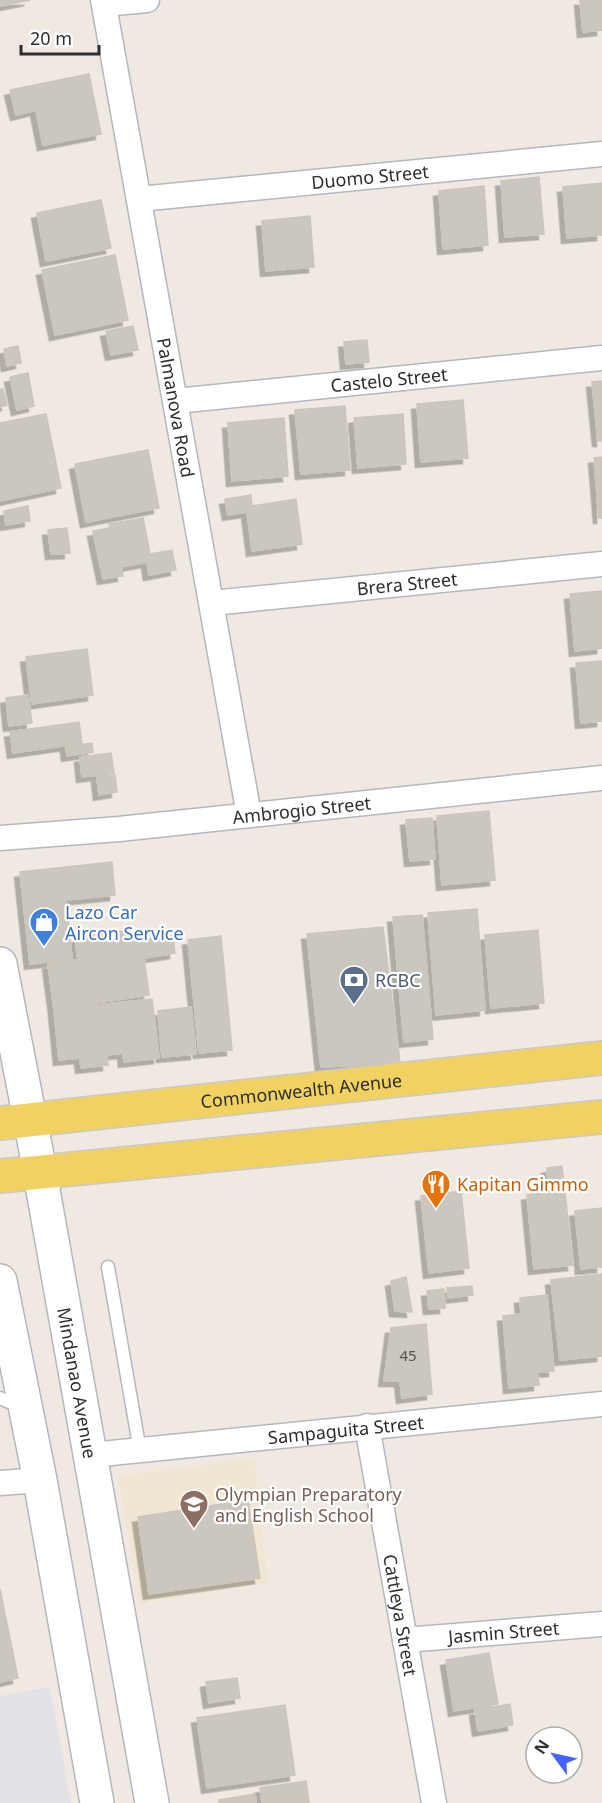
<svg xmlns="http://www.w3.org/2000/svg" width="602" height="1803" font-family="'Noto Sans',sans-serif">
	<defs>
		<filter id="shadow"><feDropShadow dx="-5.5" dy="5.5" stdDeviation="0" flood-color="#0004"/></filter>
	</defs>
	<rect width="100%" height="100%" fill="#efe9e1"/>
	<path fill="#e3e1e8" d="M50,1687L71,1803H0V1696Z"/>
	<path fill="#f0e6d1" d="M254,1458L268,1582L139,1604L118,1476Z"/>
	<path fill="#cbc7bf" stroke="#cbc5ba" stroke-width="1.5" filter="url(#shadow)" d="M0,0H30L0,6Z
		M580,0H602V30L583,32Z
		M89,74L101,134L43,145L36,110L16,115L10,90Z
		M539,177L544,234L505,237L501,181Z
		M602,183V235L567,238L563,187Z
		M484,186L488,245L443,249L439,191Z
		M101,200L111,248L46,261L37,213Z
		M310,216L314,267L266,271L262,221Z
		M115,255L128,320L55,335L42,270Z
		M133,326L138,350L111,355L106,331Z
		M367,340L369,362L346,364L344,342Z
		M18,346L21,363L7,366L4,349Z
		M28,373L34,406L17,410L10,377Z
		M602,381V441H598L592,382Z
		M0,389H3L7,405L0,407Z
		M463,400L468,458L421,462L417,404Z
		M345,406L350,470L301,474L295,410Z
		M46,414L61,488L0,501V423Z
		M403,414L406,464L358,468L354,418Z
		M284,418L288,476L232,481L228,423Z
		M148,450L159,508L86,522L75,464Z
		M602,457V518H599L594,458Z
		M251,495L252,506L296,499L302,544L252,551L247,512L228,515L225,499Z
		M28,506L30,521L6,525L4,511Z
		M143,518L150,554L172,550L176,570L149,575L147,562L121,567L123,576L103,579L93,531L110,528L109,524Z
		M67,528L70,553L51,554L48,530Z
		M602,591V648L575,651L570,594Z
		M87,649L93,695L32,704L26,657Z
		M602,661V721L581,723L576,663Z
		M28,695L32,723L9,726L6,698Z
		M79,722L82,743L13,753L10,732Z
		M92,743L93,752L67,756L66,747Z
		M111,753L114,773L82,777L80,757Z
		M115,775L117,792L99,795L97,777Z
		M489,811L495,880L442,885L437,816Z
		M432,818L435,859L410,861L406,820Z
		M112,862L115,895L66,900L72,959L30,964L20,872Z
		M477,909L485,1010L436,1015L428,913Z
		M422,915L433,1039L404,1042L393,917Z
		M383,927L400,1063L321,1067L307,934Z
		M129,930L131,942L173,936L175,953L144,958L149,995L54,1009L48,964L78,960L75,938Z
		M538,930L544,1003L491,1008L485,935Z
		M221,936L232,1050L199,1053L188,940Z
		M152,999L159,1058L124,1062L123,1053L107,1055L108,1065L81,1068L80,1058L59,1060L54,1010Z
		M191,1007L196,1054L162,1057L158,1011Z
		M562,1166L573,1265L534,1269L527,1195L549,1192L547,1168Z
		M461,1191L469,1268L429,1273L421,1196Z
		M602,1208V1267L581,1269L575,1211Z
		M602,1274V1356L560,1360L551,1280Z
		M406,1277L412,1312L395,1311L391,1281Z
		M472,1286L473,1295L448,1298L447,1288Z
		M444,1289L445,1308L429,1309L427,1291Z
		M547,1295L554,1371L538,1372L539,1385L509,1388L503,1316L521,1314L520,1298Z
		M426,1324L432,1394L402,1398L400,1381H384L391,1328Z
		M248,1500L260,1578L149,1594L138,1517Z
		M0,1589L18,1678L0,1682Z
		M489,1653L498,1704L454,1711L446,1660Z
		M237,1678L240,1698L209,1703L206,1682Z
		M510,1704L513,1725L478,1731L475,1710Z
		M285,1705L295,1775L207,1788L197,1718Z
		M306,1781L309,1803H262L260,1788Z
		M255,1794L256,1803H219V1800Z"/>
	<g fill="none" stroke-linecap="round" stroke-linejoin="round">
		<g stroke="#b4b7c1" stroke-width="15">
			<path id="lane" d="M108,1267L140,1451
				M0,1398L21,1407"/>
		</g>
		<g stroke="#b4b7c1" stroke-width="27">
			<g id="street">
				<path id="s1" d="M103,0L249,815"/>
				<path d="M104,4L147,0"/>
				<path id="s2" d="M139,199L602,154"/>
				<path id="s3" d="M176,401L602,358"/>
				<path id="s4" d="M212,603L602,564"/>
				<path id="s5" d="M0,838L119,829L602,778"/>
				<path id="s6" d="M367,1426L434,1803"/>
				<path id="s7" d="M91,1455L602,1404"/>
				<path d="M0,1483L40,1480"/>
				<path id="s8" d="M405,1640L602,1624"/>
			</g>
		</g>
		<g stroke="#b4b7c1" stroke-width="36">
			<g id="secondary">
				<path id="s9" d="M0,964L35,1145L152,1803"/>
				<path d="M0,1281L40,1480L97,1803"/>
			</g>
		</g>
		<g stroke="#c9c9c9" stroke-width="36">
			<g id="primary">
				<path id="s10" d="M0,1123L602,1058"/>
				<path d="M0,1176L602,1117"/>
			</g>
		</g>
		<use href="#lane" stroke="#fff" stroke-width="12"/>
		<use href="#street" stroke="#fff" stroke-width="24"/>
		<use href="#secondary" stroke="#fff" stroke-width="33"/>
		<use href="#primary" stroke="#f2d163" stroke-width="33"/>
	</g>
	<defs>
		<g id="shop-pin" transform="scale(1.5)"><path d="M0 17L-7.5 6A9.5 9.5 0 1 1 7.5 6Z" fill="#3f7fe0" stroke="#fff"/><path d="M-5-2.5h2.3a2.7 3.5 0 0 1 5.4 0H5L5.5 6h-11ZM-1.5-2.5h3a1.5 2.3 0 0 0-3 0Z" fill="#fff"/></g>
		<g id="bank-pin" transform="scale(1.5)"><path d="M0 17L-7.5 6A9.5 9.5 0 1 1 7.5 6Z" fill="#5c6f8a" stroke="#fff"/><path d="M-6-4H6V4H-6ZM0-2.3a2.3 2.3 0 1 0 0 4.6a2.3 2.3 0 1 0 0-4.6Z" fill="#fff"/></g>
		<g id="restaurant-pin" transform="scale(1.5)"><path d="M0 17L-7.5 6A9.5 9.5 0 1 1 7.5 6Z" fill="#e8710a" stroke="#fff"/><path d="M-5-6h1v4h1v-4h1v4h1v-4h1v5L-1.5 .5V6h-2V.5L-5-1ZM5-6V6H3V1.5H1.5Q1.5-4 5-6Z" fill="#fff"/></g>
		<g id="school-pin" transform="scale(1.5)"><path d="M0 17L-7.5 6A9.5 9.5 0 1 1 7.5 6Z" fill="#8d6e63" stroke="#fff"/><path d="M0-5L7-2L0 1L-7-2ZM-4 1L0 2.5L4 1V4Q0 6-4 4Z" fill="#fff"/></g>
	</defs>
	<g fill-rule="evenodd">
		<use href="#shop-pin" x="44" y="922"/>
		<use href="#bank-pin" x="354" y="980"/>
		<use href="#restaurant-pin" x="436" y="1184"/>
		<use href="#school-pin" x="194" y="1504"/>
	</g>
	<g text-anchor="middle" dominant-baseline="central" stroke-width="4.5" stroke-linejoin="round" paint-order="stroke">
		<g font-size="15" fill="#555452">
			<text x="408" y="1355">45</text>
		</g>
		<g font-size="18" fill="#2e2e2e" stroke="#fff">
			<text stroke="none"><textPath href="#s2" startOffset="232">Duomo Street</textPath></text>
			<text stroke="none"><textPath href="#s3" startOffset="214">Castelo Street</textPath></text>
			<text stroke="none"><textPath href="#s1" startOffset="414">Palmanova Road</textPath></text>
			<text stroke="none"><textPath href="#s4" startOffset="196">Brera Street</textPath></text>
			<text stroke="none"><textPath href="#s5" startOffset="303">Ambrogio Street</textPath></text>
			<text stroke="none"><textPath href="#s10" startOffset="303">Commonwealth Avenue</textPath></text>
			<text stroke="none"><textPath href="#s9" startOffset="426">Mindanao Avenue</textPath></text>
			<text stroke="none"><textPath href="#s7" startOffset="256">Sampaguita Street</textPath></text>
			<text stroke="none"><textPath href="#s6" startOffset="192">Cattleya Street</textPath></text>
			<text stroke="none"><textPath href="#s8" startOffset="99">Jasmin Street</textPath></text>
		</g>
		<g font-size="18" fill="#366cbe" stroke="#fff" text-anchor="start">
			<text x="65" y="912">Lazo Car<tspan x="65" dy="21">Aircon Service</tspan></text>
		</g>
		<g font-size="18" fill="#4e5e75" stroke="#fff" text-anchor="start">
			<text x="375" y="980">RCBC</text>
		</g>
		<g font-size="18" fill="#c56008" stroke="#fff" text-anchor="start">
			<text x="457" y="1184">Kapitan Gimmo</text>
		</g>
		<g font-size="18" fill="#785e54" stroke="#fff" text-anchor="start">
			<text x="215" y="1494">Olympian Preparatory<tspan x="215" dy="21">and English School</tspan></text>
		</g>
	</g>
	<g transform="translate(554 1755) rotate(303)"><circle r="28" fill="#ffffff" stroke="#ababab" stroke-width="1.5"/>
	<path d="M0-4.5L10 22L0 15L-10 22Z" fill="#4264fb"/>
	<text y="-9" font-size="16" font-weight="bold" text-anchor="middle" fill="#2e2e2e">N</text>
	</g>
	<path d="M21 45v9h78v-9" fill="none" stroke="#2e2e2e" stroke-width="3"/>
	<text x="30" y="45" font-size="18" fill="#2e2e2e" stroke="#ffffff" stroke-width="4.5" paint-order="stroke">20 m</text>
</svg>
